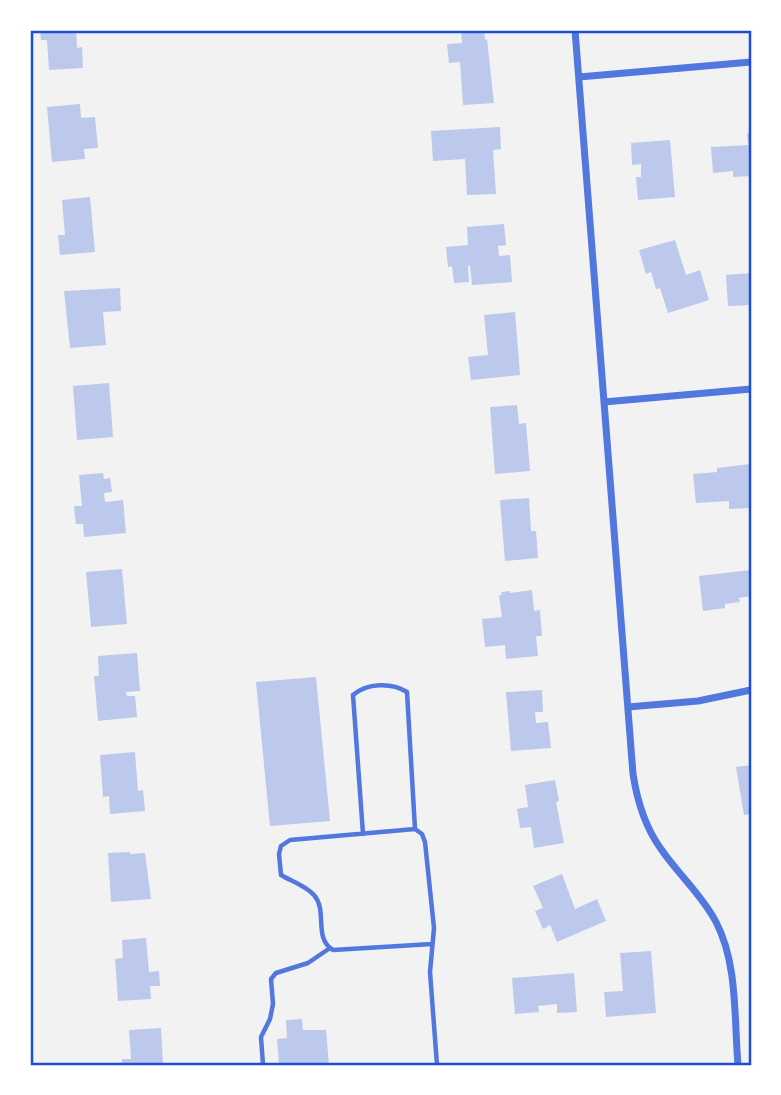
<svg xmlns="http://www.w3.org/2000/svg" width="781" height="1095" font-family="'DM Sans',sans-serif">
	<rect width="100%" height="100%" fill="#f2f2f2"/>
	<path fill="#bdc9ec" d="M40,30H76L77,48L82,47L83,68L49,70L47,40H41Z
		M461,30H484L485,40L487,39L494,103L463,105L460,62L449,63L447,44L462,43Z
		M80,104L81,118L95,117L98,148L84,149L85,159L52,162L47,107Z
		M500,127L501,149L493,150L496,194L467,195L465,159L433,161L431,131Z
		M747,133H751V176L733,177V171L713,173L711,147L748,145Z
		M670,140L675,197L638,200L636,177H641V164L632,165L631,143Z
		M90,197L95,252L60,255L58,235H65L62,200Z
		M504,224L506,245L498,246L499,256L510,255L512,282L472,285L470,265L468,266L469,282L454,283L452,266L448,267L446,247L468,245L467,227Z
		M675,240L686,275L700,270L709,300L668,313L660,288L656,289L651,272L646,274L639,250Z
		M751,273V305L728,306L726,275Z
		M120,288L121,311L103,312L106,345L70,348L64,291Z
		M515,312L520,375L471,380L468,357L488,355L484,315Z
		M109,383L113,437L77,440L73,386Z
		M517,405L519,424L526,423L530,471L495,474L490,407Z
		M751,464V508L729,509V501L696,503L693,474L717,472V468Z
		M103,473L104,479L110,478L112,492L104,493L105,502L123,500L126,533L84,537L83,524H76L74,506H82L79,475Z
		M529,498L531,531H536L538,558L505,561L500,500Z
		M122,569L127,624L91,627L86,572Z
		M751,570V596L739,598L740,602L725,604V608L703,611L699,576Z
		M532,590L534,611L540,610L542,636H536L538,656L506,659L505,645L485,647L482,619L502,617L499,595H502L501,592L510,591V593Z
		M137,653L140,691L126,692L127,696H135L137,717L98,721L94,676H99L98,656Z
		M316,677L330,821L270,826L256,682Z
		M542,690L543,712H535L536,723L548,722L551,748L511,751L506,692Z
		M135,752L138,791L143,790L145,811L110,814L109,796L103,797L100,755Z
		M751,765V814L744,815L736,767Z
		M555,780L559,801L556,802L564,843L534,848L531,827L520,828L517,809L528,807L525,785Z
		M130,852V854L145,853L151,899L111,902L108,853Z
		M562,874L575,909L597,899L606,921L557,942L550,925L543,929L535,911L543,908L533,886Z
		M146,938L149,972L159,971L160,986H150L151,999L118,1001L115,959L123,958L122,940Z
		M651,951L656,1013L606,1017L604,992L623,991L620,953Z
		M574,973L577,1012L557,1013V1004L538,1006L539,1012L515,1014L512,978Z
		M302,1019L303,1030H326L329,1065H279L277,1039L287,1038L286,1020Z
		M161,1028L163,1065H122V1059H131L129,1030Z"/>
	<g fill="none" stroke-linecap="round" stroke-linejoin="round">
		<path stroke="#5277de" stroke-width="4.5" d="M363,834L353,695C367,683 391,682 407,692L415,829
			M432,944L333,950C313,938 328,911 314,895C306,886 291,881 281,875L279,854L281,846L290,840L415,829L422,834L425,842L434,928L430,972L437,1065
			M263,1065L261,1037L270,1019L273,1004L271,979L276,973L308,963L330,948"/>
		<path stroke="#5277de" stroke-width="7" d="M575,30L633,774C637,800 645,827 661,849C678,874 702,895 716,922C738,964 734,1019 738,1065
			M579,77L751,62
			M604,402L751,389
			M628,707L698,701L751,690"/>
	</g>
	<rect width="781" height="1095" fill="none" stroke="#ffffff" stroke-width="63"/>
	<rect x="32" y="32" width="718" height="1032" fill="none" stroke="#1d4ed8" stroke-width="2.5"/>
</svg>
